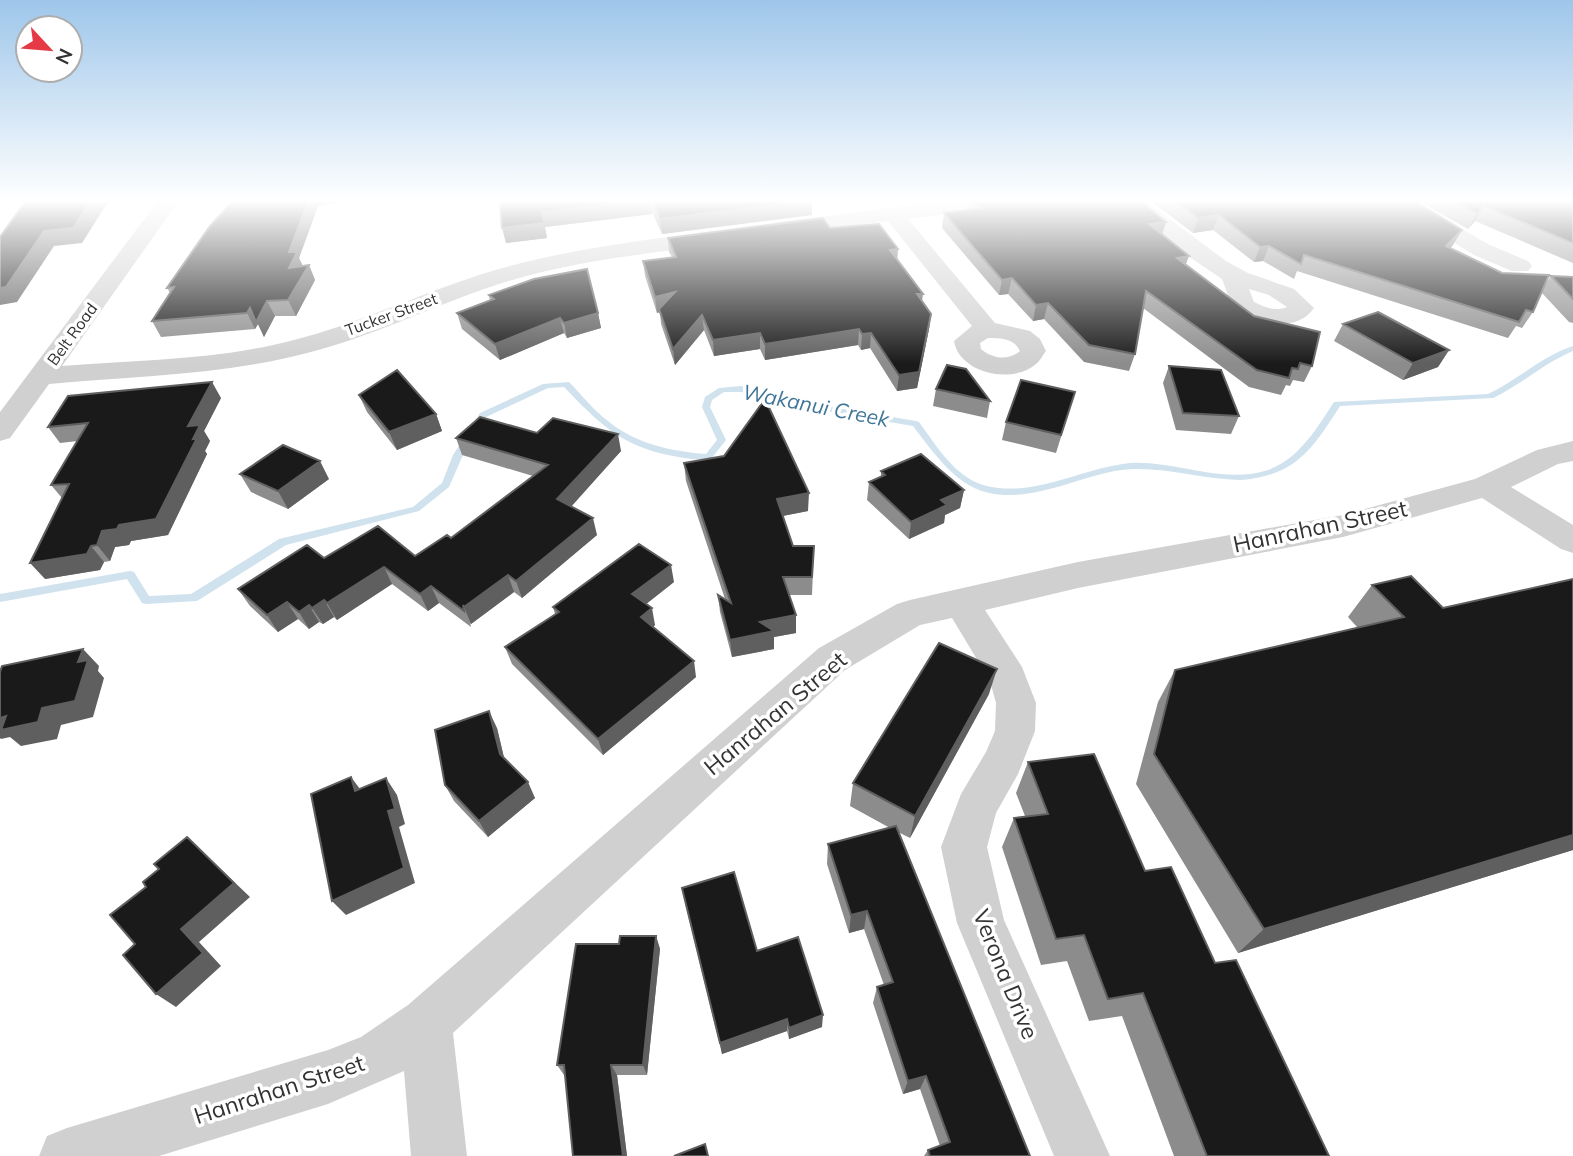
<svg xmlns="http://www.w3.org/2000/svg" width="1573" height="1156" font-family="Mulish,sans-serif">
	<rect width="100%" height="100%" fill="#fff"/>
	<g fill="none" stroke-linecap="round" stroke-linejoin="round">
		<path fill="#cfe2ee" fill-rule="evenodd" d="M1573,346V351C1544,363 1521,385 1493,398L1340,406C1312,450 1295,476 1240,480C1204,479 1169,468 1133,469C1108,470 1085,479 1061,486C981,509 959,488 913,426L790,405L741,392H724L712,400L710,407L726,440L711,459C699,461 685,458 673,456C620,446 599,423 564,387L548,388L486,417L463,455L449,487L419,511L286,545L197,601L146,604L142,603L127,579L0,602V594L130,571L134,572L149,596L191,594L279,539L413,507L442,483L453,455L480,413L543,384L569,382C582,395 593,410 608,421C636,444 670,451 706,454L717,440L702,407L705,397L719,388L741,386L791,400L916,421L919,422C936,445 954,476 983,485C1033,499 1081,468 1130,463C1175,460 1223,485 1268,470C1299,459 1317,428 1334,402L1488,394C1518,380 1542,356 1573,346Z"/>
		<path fill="#d0d0d0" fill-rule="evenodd" d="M157,202H178L62,366C139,360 219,360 294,340C357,324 417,295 479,275C555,251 635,241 714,231L722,233L725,238L722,243L714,245C641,254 566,262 496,285C432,306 372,337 307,353C223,375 136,376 49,384L10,438L0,441V412Z
			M937,202H998L995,206L988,208L908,219L995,323L1030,331L1040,339L1046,351C1043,355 1040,361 1036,364C1012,385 959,373 954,341L972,326L888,221L780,236L772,234L769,229L772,224L780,222ZM988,338C1000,338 1014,338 1020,351C1008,361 993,359 981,349L980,343Z
			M1124,202H1147L1226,261L1248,273L1294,289L1314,308C1296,334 1257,323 1234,311L1222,279L1185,254ZM1249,289L1269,295L1287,307C1275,312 1264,307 1254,302Z
			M1388,202H1414L1490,245L1528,261L1532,266L1528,271H1512L1474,255Z
			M1573,441V461L1558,464L1511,487L1573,525V553L1561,549L1482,498L1343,537L1078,588L985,610L1022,667L1036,703L1035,731L1018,774L996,813L987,847L1004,920L1110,1156H1054L957,923L941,847L961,794L986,752L995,731L996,703L990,681L952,618L920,625L845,670L453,1033L467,1156H411L404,1071L328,1104L159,1156H39L47,1136L67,1128L328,1050L361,1037L408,1005L819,648L897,604L910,600L1078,562L1343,515L1475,479L1537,450Z"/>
	</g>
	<path fill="#8c8c8c" d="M232,202H341L318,206L299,258L303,266L309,265L315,280L296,316H275L264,337L258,324L255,329L161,337L152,321L170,293L167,288Z
		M500,202H812V215L662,234L651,210L652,214L545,227L547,238L506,243Z
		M970,202H1142L1166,222L1162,235L1186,264L1312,366L1304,382L1293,380L1290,386L1286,385L1281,395L1249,387L1143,308L1135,354L1129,371L1084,362L1044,319L1033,321L1008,294L999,295L942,228L944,213L969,209Z
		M1152,202H1416L1453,245L1450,248L1502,273L1546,283L1551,276L1573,277V323L1569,322L1542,293L1533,312L1522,328L1516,326L1508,338L1297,271L1294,279L1263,261L1254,262L1213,230L1193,233Z
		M1420,202H1573V263L1475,221L1468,229Z
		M830,228L897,260L922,302L931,314L929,329L917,388L897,391L870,348L861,350L858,345L765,360L760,349L714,356L704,330L675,365L661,324L660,312L657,313L645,276L643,261L672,257L669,252L668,238Z
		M489,295L598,313L601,328L567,338L564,333L500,360L462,329L457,313L490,301Z
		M1343,324L1449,350L1438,367L1403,380L1334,341Z
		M1169,366L1239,416L1231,434L1176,430L1163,383Z
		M936,389L990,401L987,418L933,406Z
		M1075,392L1056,453L1002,440L1006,422Z
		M359,395L436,414L442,431L397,450L367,412Z
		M221,398L204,431L210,441L205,451L207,454L168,535L131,541L129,545L115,547L110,561L104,562L100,570L45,579L62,498L51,485L78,441L60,443L48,427Z
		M537,433L621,451L571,506L597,535L522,598L514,592L471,624L470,622L471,627L439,603L428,611L392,584L337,620L334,617L323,624L319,622L309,629L298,619L278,632L250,606L238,589L324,558L415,556L451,538L533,476L462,455L456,438Z
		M684,463L808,511L783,516L793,546H814L812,595H789L796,615V633L774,637V649L732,657L720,612L718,595L725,599L686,481Z
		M881,471L964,490L960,508L945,515L944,523L909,539L867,500L869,482L881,477Z
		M240,474L329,479L288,509L251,492Z
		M1573,579V850L1238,953L1136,784L1158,702L1175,670L1358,628L1348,617L1372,585L1443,608Z
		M674,582L646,604L655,625L653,627L696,677L603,755L512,664L505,647L555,614L553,607Z
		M989,694L910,838L898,832L1030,1156H924L928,1150L940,1146L920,1089L903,1094L873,1003L877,987L884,985L864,929L849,933L827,864L828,844L890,828L850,806L853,783Z
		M497,728L504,758L535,798L488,837L454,801L445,785Z
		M1028,762L1145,871L1215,963L1329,1156H1174L1122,1016L1089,1021L1067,961L1041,965L1002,847L1014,818L1025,816L1016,793Z
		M685,903L757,951L822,1027L789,1039L787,1031L722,1054Z
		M656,936L660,949L647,1075H617L627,1156H573L565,1075H564L557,1065L619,944Z"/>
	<path fill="#5f5f5f" d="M90,202H108L82,243L54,246L17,302L0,305V288L44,231Z
		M308,202H341L318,206L299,258L303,267L289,268V252Z
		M626,202H651L652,214L545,227L547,238L506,243L502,228L542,212Z
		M798,202H812V215L662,234L660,219Z
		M1484,206L1475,221L1468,229L1477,214Z
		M1219,215L1213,230L1193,233L1198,218Z
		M1166,222L1161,237L1149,224Z
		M1462,230L1453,245L1437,262L1446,246Z
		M1269,246L1263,261L1254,262L1260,247Z
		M898,249L897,264L890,250Z
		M1189,256L1183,272L1177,258Z
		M309,265L315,280L296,316L288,300Z
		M1012,278L1008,294L999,295L1002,280Z
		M675,292L659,309L660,312L657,313L655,297Z
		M917,294H923L921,309Z
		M267,301L275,316L264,337L258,324L255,329L247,313L250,308Z
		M1048,303L1044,319L1033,321L1036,305Z
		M598,313L601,328L567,338L564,323Z
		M931,314L929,329L917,388L897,391L899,375Z
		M702,315L704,330L675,365L673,349Z
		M560,318L564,333L500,360L495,344Z
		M859,329L858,345L765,360V344Z
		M760,333V349L714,356L713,340Z
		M871,333L870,348L861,350L862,334Z
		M1449,350L1438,367L1403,380L1413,363Z
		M212,382L221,398L204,431L210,441L205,451L207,454L168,535L131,541L129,545L115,547L110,561L97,545L102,531L119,525L188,426Z
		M436,414L442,431L397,450L389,432Z
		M618,434L621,451L562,517L557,499Z
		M320,461L329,479L288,509L278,491Z
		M964,490L960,508L945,515L944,523L909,539L911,522L941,500Z
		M809,493L808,511L777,517V499Z
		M593,518L597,535L522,598L516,581Z
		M91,546L104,562L100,570L45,579L30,563Z
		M671,565L674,582L636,612L632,594Z
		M384,567L392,584L337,620L327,603Z
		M508,575L514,592L471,624L464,607Z
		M431,586L439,603L428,611L420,594Z
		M324,600L334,617L323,624L312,608Z
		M287,602L298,619L278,632L267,615Z
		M309,605L319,622L309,629L299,612Z
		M652,608L655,625L644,634L641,617Z
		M796,615V633L774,637V649L732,657L730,640L760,622Z
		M83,649L99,666L98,671L104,678L93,717L61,725L57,739L21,746L10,737L1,739L0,738V718L42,708L78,662Z
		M694,661L696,677L603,755L598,739Z
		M997,669L989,694L910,838L915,816Z
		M489,711L497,728L507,770L500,754Z
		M351,777L363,793L355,791Z
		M386,778L397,795L405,824L399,827L415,883L346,915L332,901L388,811Z
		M528,782L535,798L488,837L479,821Z
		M1573,835V850L1238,953L1264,929Z
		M187,837L250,897L199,942L221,966L176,1007L156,994L181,929Z
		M867,911L864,929L849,933L851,915Z
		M656,936L660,949L647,1075L643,1065Z
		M823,1015L822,1027L789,1039V1028Z
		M787,1019V1031L722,1054L720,1043Z
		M611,1065L617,1075L627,1156H623Z
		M926,1076L920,1089L903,1094L908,1081Z"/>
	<path fill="#1a1a1a" stroke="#5f5f5f" stroke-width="2" d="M25,202H90L73,228L44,231L6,287L0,288V237Z
		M232,202H308L289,252H297L289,268L309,265L288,300L267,301L256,322L250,308L247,313L152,321L174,287L167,288L210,226Z
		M500,202H626L542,212L544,223L502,228Z
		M653,202H798L660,219Z
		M974,202H1142L1166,222L1149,224L1189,256L1177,258L1254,316L1320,332L1312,366L1300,363L1298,369L1292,368L1289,378L1257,370L1146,291L1135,354L1089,345L1048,303L1036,305L1012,278L1002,280L944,213L981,208Z
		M1177,202H1416L1462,230L1446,246L1502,273L1549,275L1533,312L1526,310L1519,322L1304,255L1301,264L1269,246L1260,247L1219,215L1198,218Z
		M1455,202H1573V243L1484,206L1477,214Z
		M823,218L830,228L879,224L898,249L890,250L923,294H917L931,314L919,372L899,375L871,333L862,334L859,329L765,344L760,333L713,340L702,315L673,349L659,309L675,292L655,297L643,261L676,257L668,238Z
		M587,269L598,313L564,323L560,318L495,344L457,313L494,299L489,295L534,279Z
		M1551,276L1573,277V299Z
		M1378,312L1449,350L1413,363L1343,324Z
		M947,365L966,369L990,401L936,389Z
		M1169,366L1221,370L1239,416L1183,413Z
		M397,370L436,414L389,432L359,395Z
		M1021,380L1075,392L1061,435L1006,422Z
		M212,382L188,426L200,425L193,439L197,438L156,519L119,525L117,529L102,531L97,545L91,546L87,554L30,563L69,484L51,485L88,423L48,427L68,396Z
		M765,399L809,493L777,499L793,546H814L812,577H783L796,615L760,622L774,631L730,640L718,595L731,603L684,463L724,456Z
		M480,417L537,433L553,418L618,434L557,499L593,518L516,581L508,575L464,607L463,605L464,611L431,586L420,594L384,567L327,603L324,600L312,608L309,605L299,612L287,602L267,615L238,589L307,545L324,558L378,526L415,556L447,535L451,538L548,465L456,438Z
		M283,445L320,461L278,491L240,474Z
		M921,454L964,490L941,500L947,505L911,522L869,482L885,475L881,471Z
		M639,544L671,565L632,594L652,608L641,617L694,661L598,739L505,647L559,612L553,607Z
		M1411,576L1443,608L1573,579V835L1264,929L1154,754L1175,670L1404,617L1372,585Z
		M939,643L997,669L915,816L853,783Z
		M83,649L78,662L88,660L75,701L42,708L38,722L1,730L6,716L0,718V672L2,666Z
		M489,711L500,754L528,782L479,821L445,785L435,730Z
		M1094,754L1145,871L1171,867L1215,963L1236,960L1329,1156H1207L1143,993L1108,999L1084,935L1056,939L1014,818L1048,814L1028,762Z
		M351,777L355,791L386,778L395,809L388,811L404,868L332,901L311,794Z
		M896,826L1030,1156H930L928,1150L950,1142L926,1076L908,1081L877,987L893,982L867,911L851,915L828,844Z
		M187,837L234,883L181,929L203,953L156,994L123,955L135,944L110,915L146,887L143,882L159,869L154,864Z
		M734,872L757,951L798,937L823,1015L789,1028L787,1019L720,1043L682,888Z
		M620,936H656L643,1065H611L623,1156H573L564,1065H557L576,944H619Z
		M705,1144L708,1156H674Z"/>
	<linearGradient id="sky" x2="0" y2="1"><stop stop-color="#9ec6ea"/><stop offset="0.55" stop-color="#fff"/><stop offset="1" stop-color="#fff" stop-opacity="0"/></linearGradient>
	<rect width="1573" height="364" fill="url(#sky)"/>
	<g text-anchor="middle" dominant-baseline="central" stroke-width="7" stroke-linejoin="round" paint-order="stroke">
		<g font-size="16" fill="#333" stroke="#fff">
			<text transform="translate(391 314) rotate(-20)">Tucker Street</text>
			<text transform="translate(72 334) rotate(-54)">Belt Road</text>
		</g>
		<g font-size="21" font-style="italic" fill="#3f7597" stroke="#fff">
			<text transform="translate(816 405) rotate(11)">Wakanui Creek</text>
		</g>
		<g font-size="23" fill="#333" stroke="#fff">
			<text transform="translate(1320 526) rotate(-12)">Hanrahan Street</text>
			<text transform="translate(775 713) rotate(-40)">Hanrahan Street</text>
			<text transform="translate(1006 974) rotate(68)">Verona Drive</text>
			<text transform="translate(279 1089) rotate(-18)">Hanrahan Street</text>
		</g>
	</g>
	<g transform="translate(49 49) rotate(116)"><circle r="33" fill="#ffffff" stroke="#adadad" stroke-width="2"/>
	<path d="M0-5L12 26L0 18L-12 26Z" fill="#e63946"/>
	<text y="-10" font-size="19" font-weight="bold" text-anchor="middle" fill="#333333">N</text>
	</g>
</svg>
